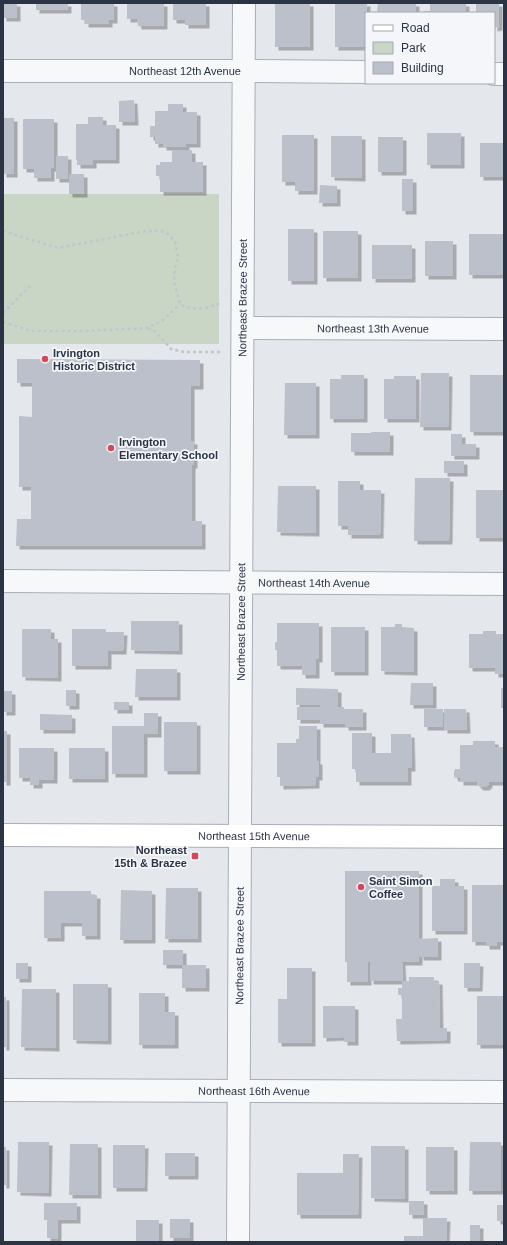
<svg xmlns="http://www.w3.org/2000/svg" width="507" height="1245" font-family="Arial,sans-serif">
	<defs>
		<filter id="shadow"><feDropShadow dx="3.5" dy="3.5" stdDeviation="0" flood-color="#0004"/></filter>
	</defs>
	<rect width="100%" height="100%" fill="#e4e7ec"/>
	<path fill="#c9d6c5" d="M3,194H219V344H3Z"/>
	<path fill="#bbc0ca" filter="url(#shadow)" d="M3,3H17V18H3Z
		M36,3H68V10H36Z
		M81,3H114V20H109V24H85V20H81Z
		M127,3H164V26H138L137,19H127Z
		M173,3H206V25H185V20H173Z
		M275,3H310V47H275Z
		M335,3H367V13H366V47H335Z
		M378,3H416V13H377Z
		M430,3H466V13H424V11H430Z
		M476,3H499V27L494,28V13H476Z
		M134,100L135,122H119V101Z
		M168,104H183V112H197V144H186V147H163V144H155V137H150V126H155V111H168Z
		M88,117H103V125H116V160H93V165H77V160H76V124H88Z
		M3,118H14V174H3Z
		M23,119H54V168H51V178H34V169H23Z
		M427,133H461V165H427Z
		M282,135H314V191H295V182H282Z
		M331,136H362V178L331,177Z
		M378,137H403V172H378Z
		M480,143H504V177H480Z
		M172,150H192V162H203V192H160V176H156V165H160V162H172Z
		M56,156H68V179H56Z
		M69,174H84V194H69Z
		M402,179H413V211H402Z
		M320,185L337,186V203H319Z
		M288,229H314V281H288Z
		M323,231H358V278H323Z
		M469,234H504V275H469Z
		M425,241H453V276H425Z
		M372,245H412V279H372Z
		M17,359L200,360V386H191V441H194V465H192V521H202V546H16L17,519H31V487H19V416L32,417V383H17Z
		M421,373H449L448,427H420Z
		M341,375H364V419H330V379H341Z
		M470,375H504V432H470Z
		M394,376H416V419H384V379H394Z
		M285,383H316V435H284Z
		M371,432H390V452H351V433H371Z
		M451,434H462V444H476V456H451Z
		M444,461H464V473H444Z
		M415,478H450L449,541H414Z
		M338,481H360V490H381L380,535H348V526H338Z
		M278,486H316V533L277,532Z
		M476,490H504V538H476Z
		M131,621H179V651L131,650Z
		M277,623H319V659H316V675H302V666H277V650H275V642H277Z
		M395,624H402V627L414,628V672L381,671V627H395Z
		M331,627H365V672H331Z
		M22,629H51V639H58V678L22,677Z
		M72,629H106V632H124L123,651H108V666H72Z
		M483,631H496V634H504V674H495V668H469V634H483Z
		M136,669H177V697H135Z
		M411,683H433V705H410Z
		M296,688L338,689V707H344V709H363V727H345V724H320V720H297V707H320V705H296Z
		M501,688H504V708H501Z
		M66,690H76V706H66Z
		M3,691H12V712H3Z
		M114,702H129V710H114Z
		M424,709H443V727H424Z
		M444,709H466L467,730H444Z
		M144,713H158V734H144V774H112V726H144Z
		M40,714L72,715V730H40Z
		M164,722H197V771H164Z
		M299,726H317V761H319V777H316V785L280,786V777H277V743H296V739H299Z
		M3,731H7V782H3Z
		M352,733H372V753H391V734H411L412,768H408V782H356V769H352Z
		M473,741H495V747H504V782H489V784L486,787H480L477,784V782H460V778H455L454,776V772L455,769H460V745H473Z
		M19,748H54V780H39V785H30V778H19Z
		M69,748H105V779H69Z
		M345,871H419V962H402L403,981H370V962H394H368V982H347V962H364H345Z
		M440,879H455V886H464V931H432V886H440Z
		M472,885H504V942H497V946H486V942H472Z
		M166,888H198V939H165Z
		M121,890L152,891V940H120Z
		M44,891H91V895H97V936H82V923H61V938H44Z
		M438,938V957H420L419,939Z
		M163,950H183V965H206V988H182V965H163Z
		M16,963H28V979H16Z
		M464,963H480L479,988H464Z
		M287,968H312V1043H278V999H287Z
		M409,977H434V981H439L440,1028H447V1040L397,1041L396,1019H402V995H398V988H402V981H409Z
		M73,984H108V1041L73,1040Z
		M22,989H56V1048L21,1047Z
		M139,993H165V1012H175V1045H139Z
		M477,996H504V1045H477Z
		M3,997H6V1047H3Z
		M323,1006H355V1042H344V1037L323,1038Z
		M18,1142H49L48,1193L17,1192Z
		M470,1142H501V1191H469Z
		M70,1144H98V1195H69Z
		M113,1145H145L144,1188H113Z
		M371,1146H405V1199L371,1198Z
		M3,1147H6V1185H3Z
		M426,1147H454V1191H426Z
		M165,1153H195V1176H165Z
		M343,1154H359L358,1215H297V1173H343Z
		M409,1201H424V1215H409Z
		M44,1203H77V1220H58V1239L47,1238V1221L56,1220H44Z
		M497,1205H504V1221H497Z
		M423,1218H447L446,1242H404V1236H423Z
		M170,1219H190V1238H170Z
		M136,1220H159V1241H136Z
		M470,1225H480V1242H470Z"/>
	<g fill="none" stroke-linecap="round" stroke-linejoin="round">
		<g stroke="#a9aeb7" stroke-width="24">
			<g id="street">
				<path id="s1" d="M3,71H244L366,72"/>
				<path d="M494,74H504"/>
				<path id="s2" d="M243,328L504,329"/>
				<path id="s3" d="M3,581L504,584"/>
				<path id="s4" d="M3,1090L504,1092"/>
				<path id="s5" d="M238,1242L244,3"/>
			</g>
		</g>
		<g stroke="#a9aeb7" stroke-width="24">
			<g id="secondary">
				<path id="s6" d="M3,835L504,837"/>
			</g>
		</g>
		<path stroke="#c2c5cb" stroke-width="2.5" stroke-dasharray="3 3" stroke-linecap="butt" d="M3,231L58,248L146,231H162L168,234L175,242L178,256L175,268L174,282L180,304C189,309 200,310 209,307C214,305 217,304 222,304
			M3,313L30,286
			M3,322L31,331H84L147,328L162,321L180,304
			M148,328L156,332L171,349L184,352H222"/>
		<use href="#street" stroke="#f7f8fa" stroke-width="22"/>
		<use href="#secondary" stroke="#fff" stroke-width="22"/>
	</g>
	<g fill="#d1495b" stroke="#f4f6f9" stroke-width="1.5">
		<circle cx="45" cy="359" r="4"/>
		<circle cx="111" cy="448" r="4"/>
		<rect x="191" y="852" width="8" height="8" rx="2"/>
		<circle cx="361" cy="887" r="4"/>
	</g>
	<g text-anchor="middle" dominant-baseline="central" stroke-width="3.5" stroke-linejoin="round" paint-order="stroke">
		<g font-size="11" fill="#2b3445" stroke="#f4f6f9">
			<text stroke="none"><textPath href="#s1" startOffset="182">Northeast 12th Avenue</textPath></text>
			<text stroke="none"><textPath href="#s5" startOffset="944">Northeast Brazee Street</textPath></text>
			<text stroke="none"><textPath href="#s2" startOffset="130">Northeast 13th Avenue</textPath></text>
			<text stroke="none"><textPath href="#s3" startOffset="311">Northeast 14th Avenue</textPath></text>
			<text stroke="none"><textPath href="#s5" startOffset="620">Northeast Brazee Street</textPath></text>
			<text stroke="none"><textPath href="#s6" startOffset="251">Northeast 15th Avenue</textPath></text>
			<text stroke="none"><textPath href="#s5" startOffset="296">Northeast Brazee Street</textPath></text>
			<text stroke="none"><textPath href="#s4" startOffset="251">Northeast 16th Avenue</textPath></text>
		</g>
		<g font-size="11" font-weight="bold" fill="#2b3445" stroke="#f4f6f9" text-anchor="start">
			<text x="53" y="353">Irvington<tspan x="53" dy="13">Historic District</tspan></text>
			<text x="119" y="442">Irvington<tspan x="119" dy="13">Elementary School</tspan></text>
			<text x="187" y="850" text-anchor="end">Northeast<tspan x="187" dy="13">15th &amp; Brazee</tspan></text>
			<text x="369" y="881">Saint Simon<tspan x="369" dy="13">Coffee</tspan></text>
		</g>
	</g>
	<rect width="507" height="1245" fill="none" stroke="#2b3445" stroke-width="8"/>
	<rect x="365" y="12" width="130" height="72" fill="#f4f6f9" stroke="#a4a8b1"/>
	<rect x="373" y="25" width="20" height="6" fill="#ffffff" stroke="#a4a8b1"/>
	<text x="401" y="32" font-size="12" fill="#2b3445">Road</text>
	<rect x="373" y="42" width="20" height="12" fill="#c9d6c5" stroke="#a4a8b1"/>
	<text x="401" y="52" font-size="12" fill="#2b3445">Park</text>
	<rect x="373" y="62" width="20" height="12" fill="#bbc0ca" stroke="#a4a8b1"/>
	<text x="401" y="72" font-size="12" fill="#2b3445">Building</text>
</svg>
